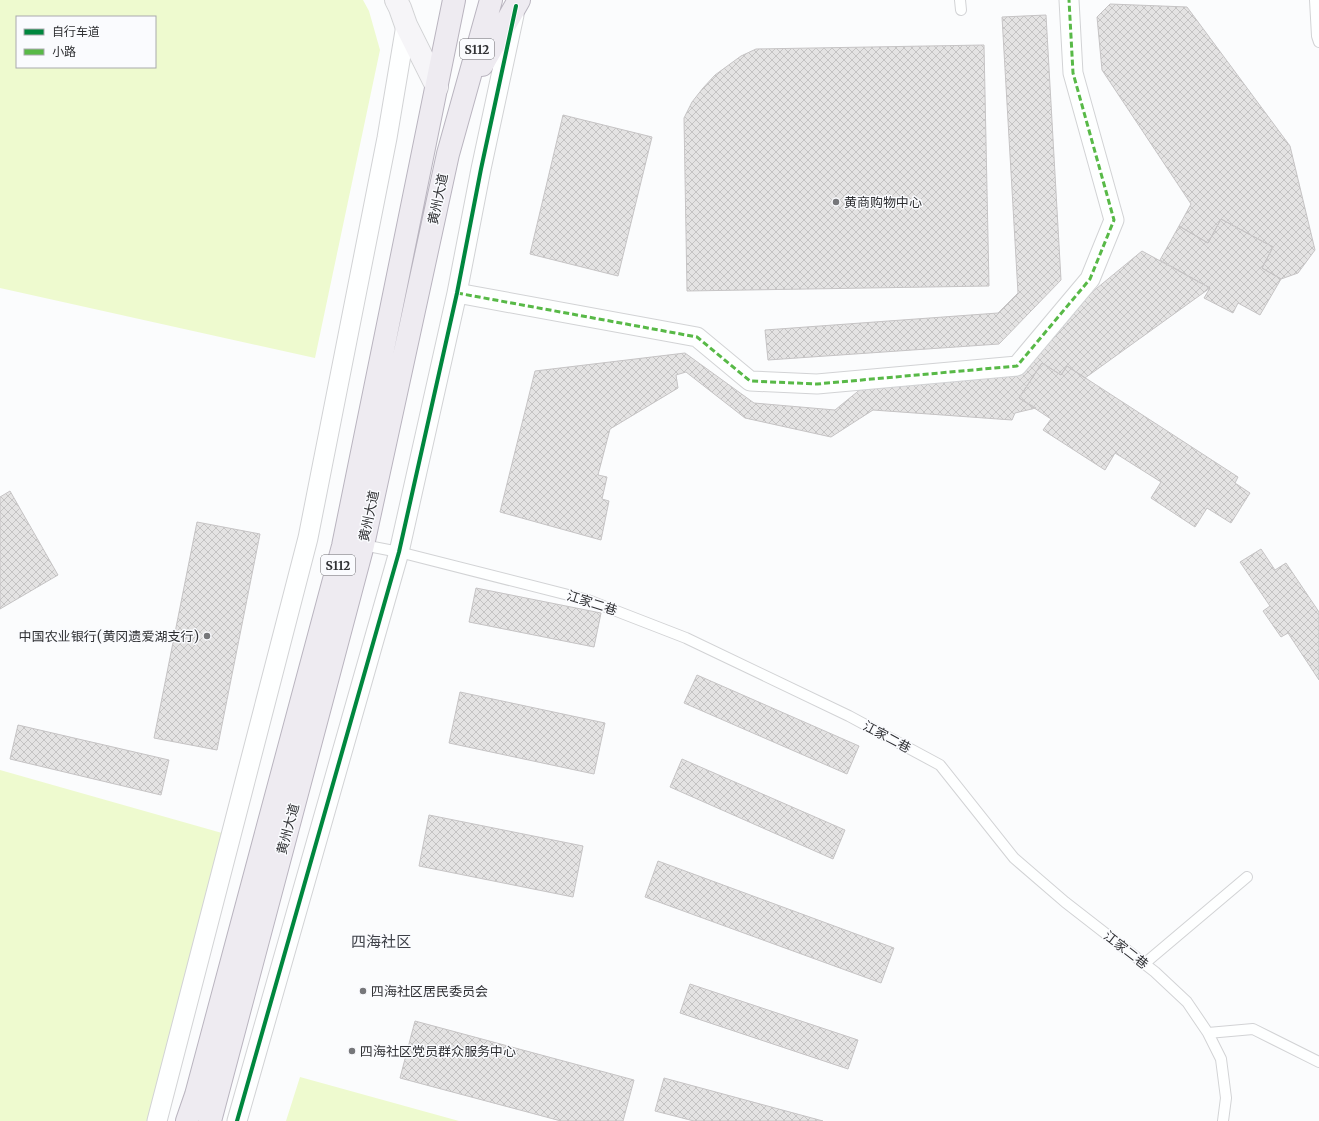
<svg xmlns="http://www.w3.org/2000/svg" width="1319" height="1121" font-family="Merriweather,'Noto Sans SC',serif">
	<defs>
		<pattern id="building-cross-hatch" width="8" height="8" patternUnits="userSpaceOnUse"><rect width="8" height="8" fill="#e4e3e3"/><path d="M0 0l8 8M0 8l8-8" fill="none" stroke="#c4c3c3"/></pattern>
	</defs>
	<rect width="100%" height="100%" fill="#fbfcfd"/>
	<path fill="#eefacf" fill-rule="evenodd" d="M0,0H363L369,11L380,50L315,358L0,288ZM17,17H155V67H17Z
		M0,770L229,835L149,1121H0Z
		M300,1077L459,1121H286Z"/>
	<path fill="url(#building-cross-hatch)" stroke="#c6c4c5" d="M1110,4L1187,7L1290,146L1315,250L1298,273L1281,279L1262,268L1273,247L1221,219L1208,243L1179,226L1191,204L1102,70L1097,17Z
		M1046,15L1061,280L999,344L768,360L765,330L998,313L1018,293L1002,17Z
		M984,45L989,286L687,291L684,118L692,102L703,88L715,75L741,56L756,49Z
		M563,115L652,137L618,276L530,254Z
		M1221,219L1273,247L1262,268L1281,279L1260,315L1238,303L1233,313L1204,298L1210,288L1160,260L1179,226L1208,243Z
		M1142,251L1210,288L1085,378L1067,366L1061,375L1042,363L1019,398L1036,408L1015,413L1012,420L873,410L831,437L745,418L686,372L676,375L678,388L610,429L598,475L607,477L602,499L609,501L601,540L500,512L535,371L685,353L754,403L835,410L862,388L1021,375L1091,293Z
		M1042,363L1061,375L1067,366L1238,477L1235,483L1250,493L1231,523L1207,508L1195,527L1151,498L1161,482L1115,453L1105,470L1043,430L1051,419L1019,398Z
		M10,491L58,575L0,609V497Z
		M197,522L260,534L217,750L154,738Z
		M1261,549L1275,570L1286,563L1319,612V680L1288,633L1281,637L1263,611L1270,606L1240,562Z
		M476,588L601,613L594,647L469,622Z
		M697,675L859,746L847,774L684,703Z
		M460,692L605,723L594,774L449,743Z
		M18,725L169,760L161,795L10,759Z
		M682,759L845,830L833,859L670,787Z
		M429,815L583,846L573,897L419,866Z
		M658,861L894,948L881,983L645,897Z
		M690,984L858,1040L848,1069L680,1013Z
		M415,1021L634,1080L623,1121H561L400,1078Z
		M664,1078L823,1121H694L655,1111Z"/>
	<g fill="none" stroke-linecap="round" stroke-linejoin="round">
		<g stroke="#d2d3d5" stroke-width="12">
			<path id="lane" d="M960,0L961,10
				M1315,0L1317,36L1319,42
				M363,545L399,552L588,600L686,638L849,716L940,765L1014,858L1065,902L1155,972L1187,1002L1208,1033L1253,1029L1319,1062
				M1144,964L1247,877
				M1208,1033L1221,1059L1226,1098L1223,1121"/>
		</g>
		<g stroke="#d2d3d5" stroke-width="21">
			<path id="street" d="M457,293L697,337L750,381L817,384L1017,366L1090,279L1114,220L1073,73L1069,0
				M157,1121L308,538L387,138L406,25
				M237,1121L399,552L457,293L481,169L514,15"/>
		</g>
		<g stroke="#d2d3d5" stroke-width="24">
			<path id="secondary" d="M396,0L400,8L406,25L437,87"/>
		</g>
		<g stroke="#b9b4bf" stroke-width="24">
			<path id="primary" d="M482,65L519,0
				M187,1121L196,1095L343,546L454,0
				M210,1121L363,545L448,154L491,0"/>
		</g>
		<use href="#lane" stroke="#feffff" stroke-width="10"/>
		<use href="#street" stroke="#feffff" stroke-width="19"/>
		<use href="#secondary" stroke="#f6f5f8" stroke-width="22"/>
		<use href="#primary" stroke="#eeebf1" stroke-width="22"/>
		<path stroke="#58b947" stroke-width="3" stroke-dasharray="6 3" stroke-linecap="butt" d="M457,293L697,337L750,381L817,384L1017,366L1090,279L1114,220L1073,73L1069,0"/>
		<g stroke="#fafbfe" stroke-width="6">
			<path id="cycleway" d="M237,1121L399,552L457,293L481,169L516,6"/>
		</g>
		<use href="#cycleway" stroke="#00873e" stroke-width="4"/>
	</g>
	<g fill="#76777a" stroke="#fafbfe" stroke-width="1.5">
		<circle cx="836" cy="202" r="4"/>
		<circle cx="207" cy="636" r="4"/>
		<circle cx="363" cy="991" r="4"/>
		<circle cx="352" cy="1051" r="4"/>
	</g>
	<g text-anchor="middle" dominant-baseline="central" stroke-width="3" stroke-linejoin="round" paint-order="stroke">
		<g fill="#fafbfe" stroke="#6c6d70" stroke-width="1">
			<rect x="460" y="39" width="34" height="20" rx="3"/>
			<rect x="321" y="555" width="34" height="20" rx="3"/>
		</g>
		<g font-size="12" font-weight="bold" fill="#2f3033">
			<text x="477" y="49">S112</text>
			<text x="338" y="565">S112</text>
		</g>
		<g font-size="13" fill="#2f3033" stroke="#fafbfe">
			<text transform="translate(438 199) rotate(-78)">黄州大道</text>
			<text transform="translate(369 516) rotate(-78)">黄州大道</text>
			<text transform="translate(592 603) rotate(18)">江家二巷</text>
			<text transform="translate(887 737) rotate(28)">江家二巷</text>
			<text transform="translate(288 829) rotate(-75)">黄州大道</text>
			<text transform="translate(1126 950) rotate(38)">江家二巷</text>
		</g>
		<g font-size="13" fill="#2f3033" stroke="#fafbfe" text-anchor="start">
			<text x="844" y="202">黄商购物中心</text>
			<text x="199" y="636" text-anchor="end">中国农业银行(黄冈遗爱湖支行)</text>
			<text x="371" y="991">四海社区居民委员会</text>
			<text x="360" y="1051">四海社区党员群众服务中心</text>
		</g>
		<g font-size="15" fill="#3e4148" stroke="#fafbfe">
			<text x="381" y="941">四海社区</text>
		</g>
	</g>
	<rect x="16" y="16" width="140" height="52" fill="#fafbfe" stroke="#a9aaad"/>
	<rect x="24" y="29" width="20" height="6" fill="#00873e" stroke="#a9aaad"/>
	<text x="52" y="36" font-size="12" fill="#2f3033">自行车道</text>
	<rect x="24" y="49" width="20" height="6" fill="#58b947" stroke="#a9aaad"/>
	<text x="52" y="56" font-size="12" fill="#2f3033">小路</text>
</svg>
